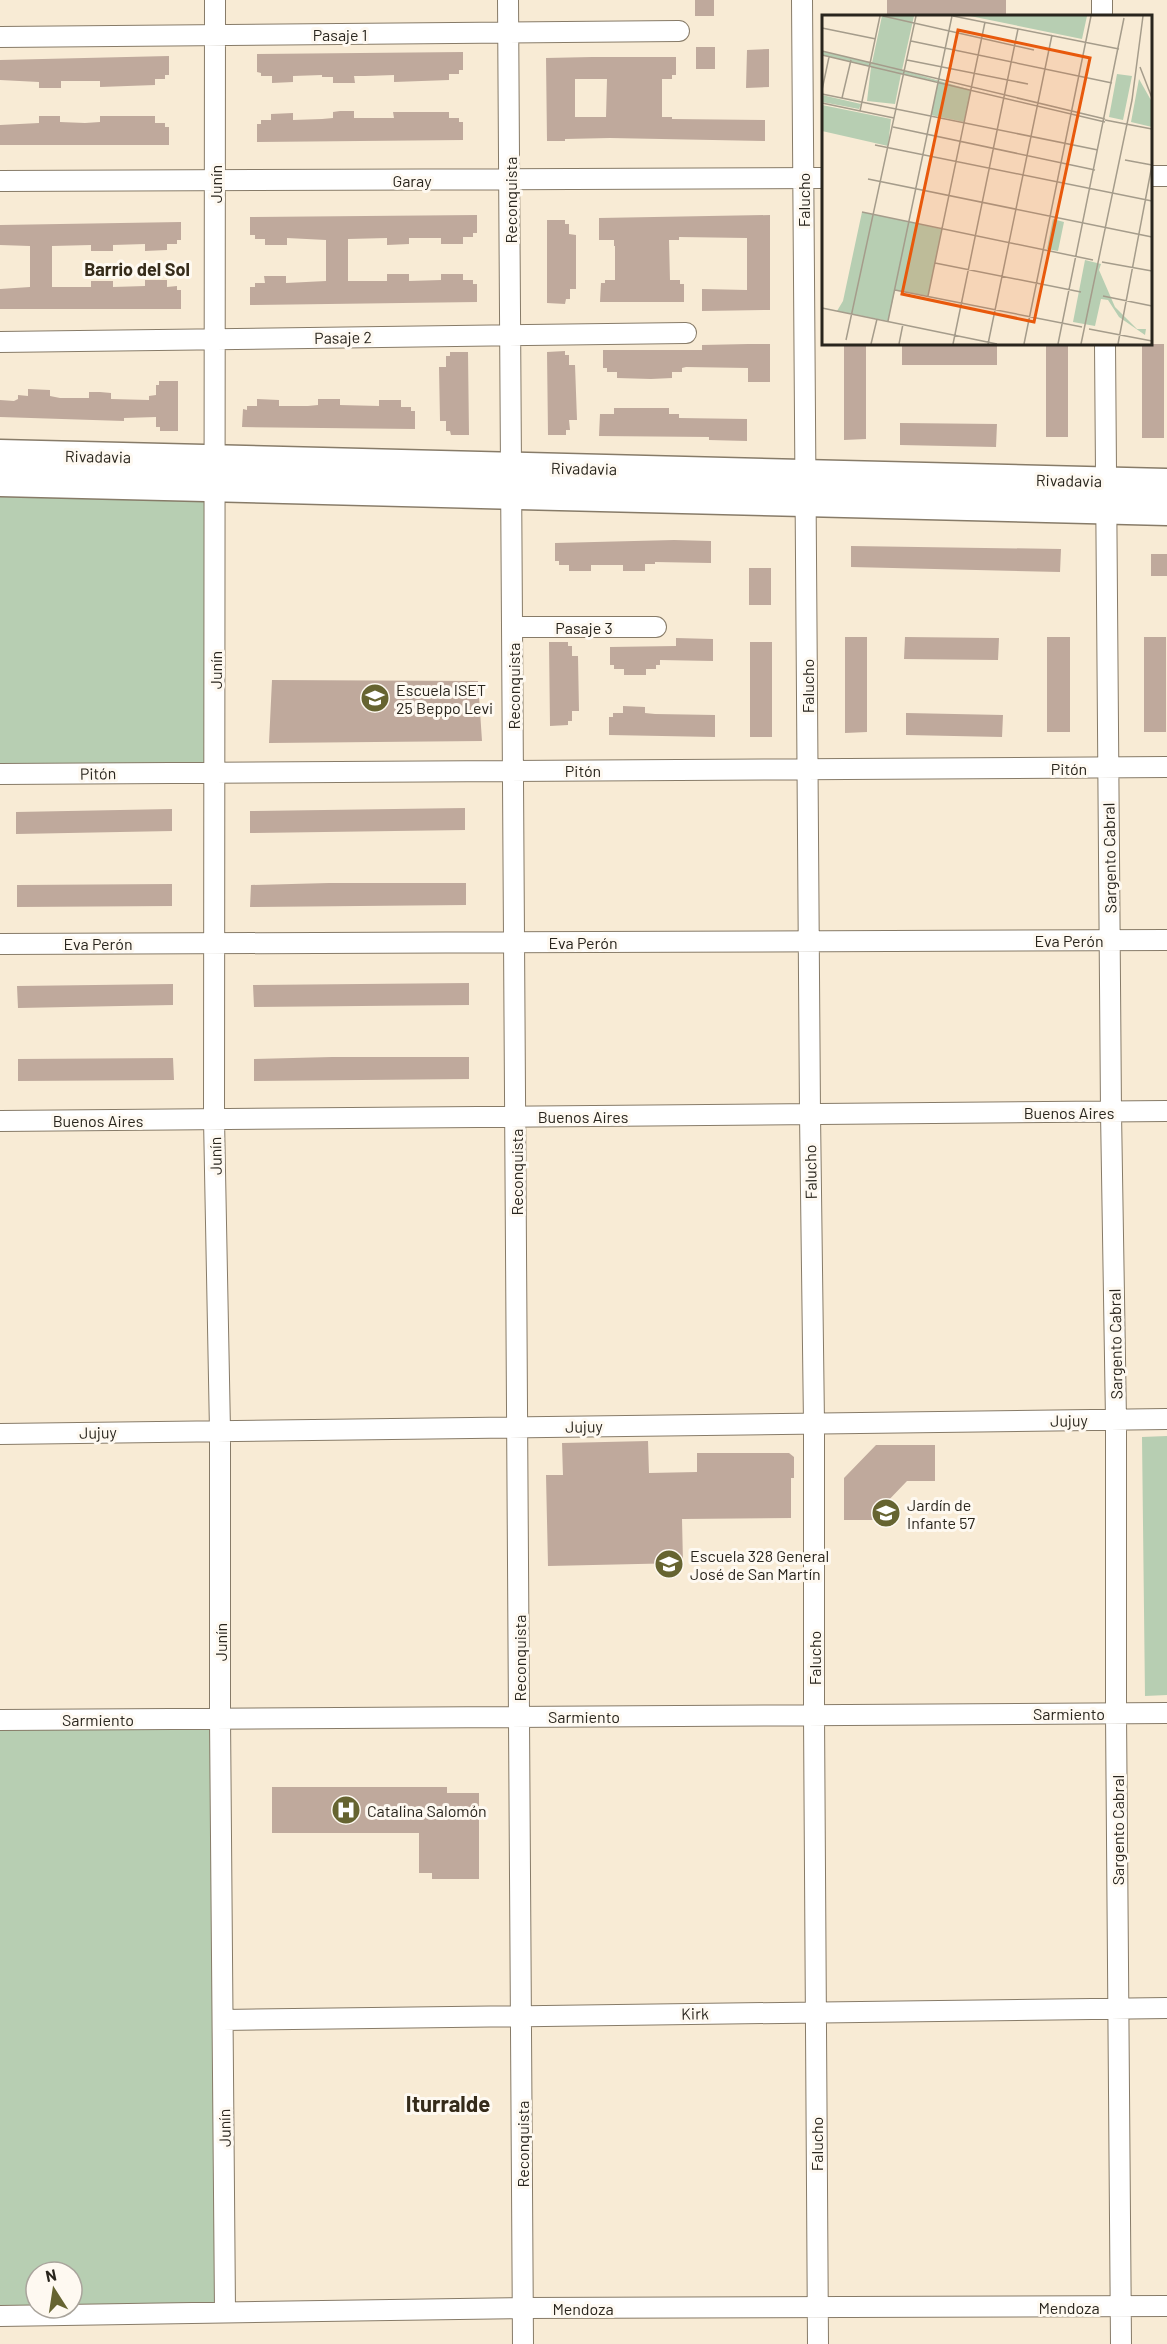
<svg xmlns="http://www.w3.org/2000/svg" width="1167" height="2344" font-family="Barlow,sans-serif">
	<rect width="100%" height="100%" fill="#f8ebd5"/>
	<path fill="#b7ceb2" fill-rule="evenodd" d="M0,454L215,487L214,772L0,774Z
		M1167,1436V1695L1145,1696L1142,1437Z
		M220,1718L225,2312L0,2316V1720ZM36,2272H72V2308H36Z"/>
	<path fill="#bfa99c" fill-rule="evenodd" d="M695,0H714V16H695Z
		M887,0H1006V15L887,14Z
		M696,47H715V69H696Z
		M769,49V87L746,88L747,50Z
		M463,52V70H459V74H449V80L394,82V75L365,76H354L355,83H333V77H322V75L293,76V82L272,83V76H261V73L257,72V54Z
		M169,56V75H165V79H155V85L100,87V81H61V88H39V82L0,80V60Z
		M592,57H676V75H672V79H662V117H672V119L765,120V141L610,138L565,139V141H547L546,58ZM575,79H607L606,117H575Z
		M340,111H354V118H394L393,112H449V118H459V122H463V140L257,142V124H261V120H271V114L293,113V120L322,119L333,118V112Z
		M39,116H60V122L85,123L100,122V116H155V123H165V127H169V145H0V125L39,123Z
		M477,215V233H473V237H463V244H441V238H409V244L387,245V238L348,239V281H387V274H409V281L441,280V274H463V280H473V284H477V302L250,305V287H255V283H265L264,276H286V283L326,281V240L287,238V245H265V239H255V235H250V217Z
		M770,215V310L702,311V289L747,290V238L679,237V240H669L670,280H680V284H684V302H600L601,283H605V280H615V246H614V240H599V218Z
		M547,220H565V224H569V234L576,235V289H570V299H566L565,304L547,303Z
		M181,222V240H177V244H167V250L145,251V244L113,245V251H91V245L52,246V287H91V281H113V287L145,286V280H167V287L177,286V290H181V309H0V289L30,287V246L0,245V225Z
		M748,344H770V382H748V368L686,367L682,368V372H672V378L651,379L617,378V372H607V368H603V350H702V345Z
		M866,344V439L844,440V345Z
		M902,344H997V365H902Z
		M1046,344H1068V437H1046Z
		M1142,344H1164V438H1142Z
		M565,351V355H569V365H575L577,420H569L570,430H566V435H548L547,352Z
		M450,352H468L469,435H451L450,431H446V421H440L439,367H446V356H450Z
		M159,381H178V431H160V427H156V417L124,418V421L0,417V400L14,401L18,399V395L28,396V389L50,390V396L60,398H89V392H100L111,393V399L149,400V396L156,395V385H159Z
		M257,399L279,400V406H308L318,405V399H340V405L379,406V400H401V407H411V411H415V429L242,427L243,409L247,410V406H257Z
		M614,408H669V414H679V418L747,419V441L709,440V437L599,436L600,414H614Z
		M900,423L997,424L996,447L900,445Z
		M674,540L711,541V563L655,562V564H645V571H623V565H591V571H569V565H559V561H555V543Z
		M851,546L1061,549L1060,572L851,567Z
		M1151,554H1167V576H1151Z
		M749,568H771V605H749Z
		M845,637H867V732L845,733Z
		M905,637L999,638L998,660L904,659Z
		M1047,637H1070V732H1047Z
		M1144,637H1166V732H1144Z
		M676,638L713,639V661L660,660V665H656V669H646V675H624V669H614V665H610V647L676,646Z
		M549,642H568V646H572V656H578L579,711H572V721H568V725L550,726Z
		M750,642H772V737H750Z
		M272,680L478,681L482,741L269,743Z
		M623,706L645,707V713L655,714L715,715V737L609,735V717H613V713H623Z
		M906,713L1003,715L1002,737L906,735Z
		M465,808V830L250,833V811Z
		M172,809V831L16,834V812Z
		M329,883H466V905L250,907L251,885Z
		M172,884V906L17,907V885Z
		M469,983V1005L254,1007L253,985Z
		M173,984V1005L18,1008L17,986Z
		M332,1057H469V1079L254,1081V1059Z
		M173,1058L174,1080L18,1081V1059Z
		M648,1441L649,1473L697,1472V1453H789L794,1457V1478H791V1518L682,1519L683,1563L548,1566L546,1475H563L562,1443Z
		M876,1445H935V1481H907L884,1505V1520H844V1478Z
		M272,1787H447V1793H479V1879H432V1873H419V1833H272Z"/>
	<g fill="none" stroke-linecap="round" stroke-linejoin="round">
		<g stroke="#877b68" stroke-width="22">
			<path id="street" d="M215,0L214,1119L220,1431V1718L225,2312
				M508,0L523,2344
				M802,0L810,1114L814,1424V1715L818,2344
				M1102,0V16
				M0,37L679,31
				M1150,176H1167
				M0,181L824,178
				M0,342L686,333
				M1105,344L1111,1112L1116,1420V1713L1121,2344
				M512,627H656
				M0,774L1167,767
				M0,944L1167,940
				M0,1121L1167,1111
				M0,1434L1167,1419
				M0,1720L1167,1713
				M223,2020L1167,2008
				M0,2316L523,2308L1167,2306"/>
		</g>
		<g stroke="#877b68" stroke-width="31">
			<path id="secondary" d="M0,454L1167,483
				M0,482L1167,511"/>
		</g>
		<use href="#street" stroke="#fff" stroke-width="20"/>
		<use href="#secondary" stroke="#fff" stroke-width="28"/>
	</g>
	<defs>
		<g id="school-disc" transform="scale(1.5)"><circle r="9.5" fill="#666431" stroke="#fef9f1"/><path d="M0-5L7-2L0 1L-7-2ZM-4 1L0 2.5L4 1V4Q0 6-4 4Z" fill="#fff"/></g>
		<g id="hospital-disc" transform="scale(1.5)"><circle r="9.5" fill="#666431" stroke="#fef9f1"/><path d="M-5-5h3v3.5h4V-5h3V5h-3V1.5h-4V5h-3Z" fill="#fff"/></g>
	</defs>
	<g fill-rule="evenodd">
		<use href="#school-disc" x="375" y="698"/>
		<use href="#school-disc" x="886" y="1513"/>
		<use href="#school-disc" x="669" y="1564"/>
		<use href="#hospital-disc" x="346" y="1810"/>
	</g>
	<g text-anchor="middle" dominant-baseline="central" stroke-width="6" stroke-linejoin="round" paint-order="stroke">
		<g font-size="16" fill="#29251d" stroke="#fef9f1">
			<text x="340" y="34">Pasaje 1</text>
			<text x="412" y="180">Garay</text>
			<text transform="translate(215 184) rotate(-90)">Junín</text>
			<text transform="translate(510 200) rotate(-90)">Reconquista</text>
			<text transform="translate(803 200) rotate(-90)">Falucho</text>
			<text transform="translate(343 337) rotate(-1)">Pasaje 2</text>
			<text transform="translate(98 456) rotate(1)">Rivadavia</text>
			<text transform="translate(584 468) rotate(1)">Rivadavia</text>
			<text transform="translate(1069 480) rotate(1)">Rivadavia</text>
			<text x="584" y="627">Pasaje 3</text>
			<text transform="translate(215 670) rotate(-90)">Junín</text>
			<text transform="translate(513 686) rotate(-90)">Reconquista</text>
			<text transform="translate(807 686) rotate(-90)">Falucho</text>
			<text x="1069" y="768">Pitón</text>
			<text x="583" y="770">Pitón</text>
			<text transform="translate(98 773) rotate(-1)">Pitón</text>
			<text transform="translate(1109 858) rotate(-91)">Sargento Cabral</text>
			<text x="1069" y="940">Eva Perón</text>
			<text x="583" y="942">Eva Perón</text>
			<text x="98" y="943">Eva Perón</text>
			<text x="1069" y="1112">Buenos Aires</text>
			<text x="583" y="1116">Buenos Aires</text>
			<text x="98" y="1120">Buenos Aires</text>
			<text transform="translate(215 1156) rotate(-91)">Junín</text>
			<text transform="translate(516 1172) rotate(-90)">Reconquista</text>
			<text transform="translate(810 1172) rotate(-91)">Falucho</text>
			<text transform="translate(1115 1344) rotate(-91)">Sargento Cabral</text>
			<text transform="translate(1069 1420) rotate(-1)">Jujuy</text>
			<text transform="translate(584 1426) rotate(-1)">Jujuy</text>
			<text transform="translate(98 1432) rotate(-1)">Jujuy</text>
			<text transform="translate(220 1642) rotate(-90)">Junín</text>
			<text transform="translate(519 1658) rotate(-90)">Reconquista</text>
			<text transform="translate(814 1658) rotate(-90)">Falucho</text>
			<text x="1069" y="1713">Sarmiento</text>
			<text x="584" y="1716">Sarmiento</text>
			<text x="98" y="1719">Sarmiento</text>
			<text transform="translate(1117 1830) rotate(-90)">Sargento Cabral</text>
			<text transform="translate(695 2013) rotate(-1)">Kirk</text>
			<text transform="translate(224 2128) rotate(-91)">Junín</text>
			<text transform="translate(522 2144) rotate(-90)">Reconquista</text>
			<text transform="translate(816 2144) rotate(-90)">Falucho</text>
			<text x="1069" y="2307">Mendoza</text>
			<text x="583" y="2308">Mendoza</text>
		</g>
		<g font-size="16" fill="#29251d" stroke="#fef9f1" text-anchor="start">
			<text x="396" y="689">Escuela ISET<tspan x="396" dy="18">25 Beppo Levi</tspan></text>
			<text x="907" y="1504">Jardín de<tspan x="907" dy="18">Infante 57</tspan></text>
			<text x="690" y="1555">Escuela 328 General<tspan x="690" dy="18">José de San Martín</tspan></text>
			<text x="367" y="1810">Catalina Salomón</text>
		</g>
		<g font-size="18" font-weight="bold" fill="#352b1a" stroke="#fef9f1">
			<text x="137" y="269">Barrio del Sol</text>
		</g>
		<g font-size="22" font-weight="bold" fill="#352b1a" stroke="#fef9f1">
			<text x="448" y="2103">Iturralde</text>
		</g>
	</g>
	<g transform="translate(822 15)">
		<rect width="330" height="330" fill="#f8ebd5"/>
		<path d="M60,1H92L80,55L149,75L142,107L109,100L116,67L79,59L73,89L45,86L49,52L0,40V36L50,48ZM148,1H265L260,24ZM295,59L310,61L301,105L287,102ZM317,64L330,87V112L309,107ZM0,80L39,89L37,94L0,87ZM0,90L69,104L66,131L0,116ZM40,197L120,214L106,281L73,275L66,306L15,296L21,286ZM231,204L242,207L236,236L225,234ZM263,245L279,249L277,255L293,292L315,314H324L323,320L297,302L286,285L279,284L273,311L251,307Z" fill="#b7ceb2"/>
		<path fill="none" stroke="#a59c8b" stroke-width="1.5" d="M61,1L212,35M131,1L297,34M0,13L54,24M89,26L290,68M0,36L283,104M0,40L283,107M330,42V65M85,45L206,69M318,52L330,83M0,75L7,42M0,79L276,135M20,83L29,45M0,88L72,103M38,96L58,1M283,105L330,114M71,112L273,155M53,130L330,186M303,145L330,150M46,164L330,222M40,197L271,245M280,247L330,256M113,248L259,277M73,275L260,312M106,281L163,7M281,281L330,291M0,293L175,329M66,306L130,1M267,314L330,326M24,325L94,1M49,329L55,304M77,329L81,309M131,329L196,14M166,329L230,20M202,329L269,1M236,329L302,3M259,329L310,85L321,1M296,329L330,150"/>
		<path fill="#e8590c" fill-opacity="0.15" stroke="#e8590c" stroke-width="3" d="M136,15L268,43L212,307L80,279Z"/>
		<rect width="330" height="330" fill="none" stroke="#29251d" stroke-width="3"/>
	</g>
	<g transform="translate(54 2290) rotate(348)"><circle r="28" fill="#fef9f1" stroke="#a9a49c" stroke-width="1.5"/>
	<path d="M0-4.5L10 22L0 15L-10 22Z" fill="#666431"/>
	<text y="-9" font-size="16" font-weight="bold" text-anchor="middle" fill="#29251d">N</text>
	</g>
</svg>
